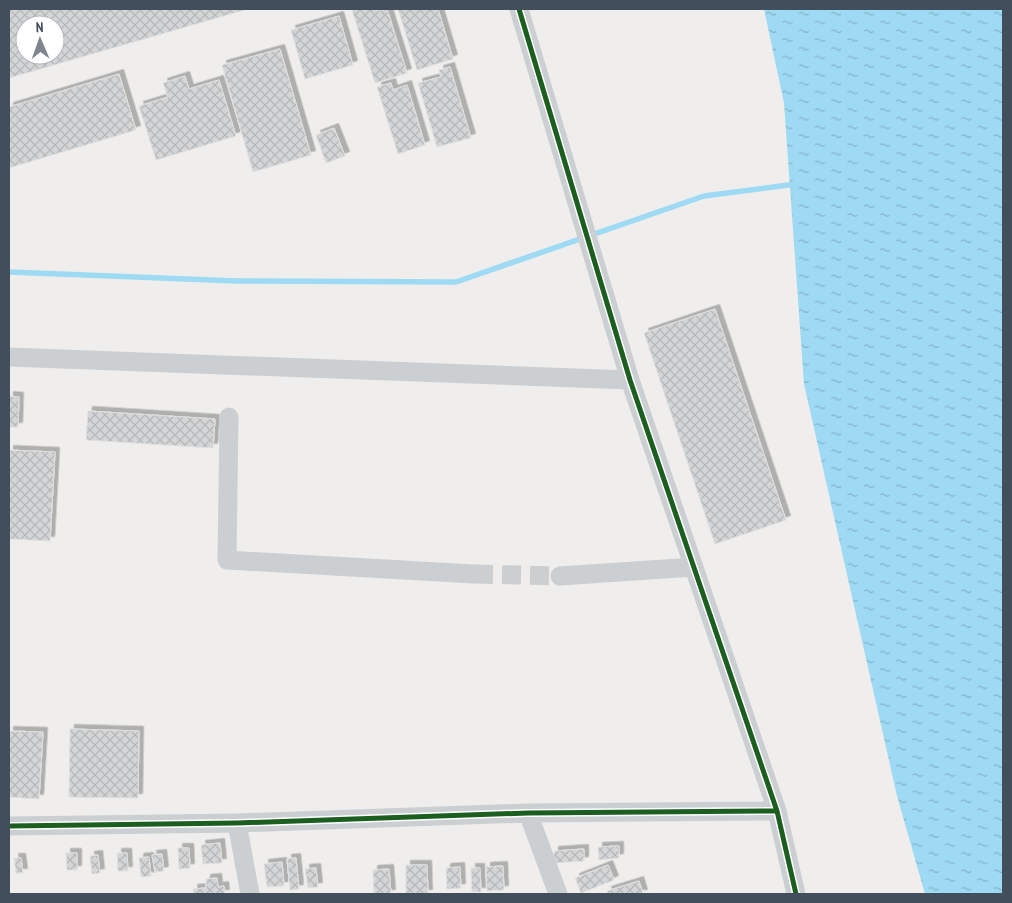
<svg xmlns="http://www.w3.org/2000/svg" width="1012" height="903" font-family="'PT Sans Narrow',sans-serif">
	<defs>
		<pattern id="water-ripples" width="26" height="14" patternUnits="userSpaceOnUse" patternTransform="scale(1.25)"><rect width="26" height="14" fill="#9edaf3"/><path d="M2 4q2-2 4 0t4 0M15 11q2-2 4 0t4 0" fill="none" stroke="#82b3c8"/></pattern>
		<pattern id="building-cross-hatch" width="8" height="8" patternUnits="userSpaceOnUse" patternTransform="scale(1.25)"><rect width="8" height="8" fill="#d4d5d6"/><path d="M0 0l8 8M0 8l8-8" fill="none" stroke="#b7b8ba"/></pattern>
		<filter id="shadow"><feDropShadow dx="4.5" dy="-4.5" stdDeviation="0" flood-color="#0004"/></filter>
	</defs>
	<rect width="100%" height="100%" fill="#efeeed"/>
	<path fill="url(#water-ripples)" d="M764,9H1003V894H925L897,796L804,384L784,103Z"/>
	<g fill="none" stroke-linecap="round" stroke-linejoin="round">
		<path stroke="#9edaf3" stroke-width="5.5" d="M9,272L237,281L456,282L704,196L796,184"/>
	</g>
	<path fill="url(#building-cross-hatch)" stroke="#e0e0e1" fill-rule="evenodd" filter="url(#shadow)" d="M9,9H248L9,78ZM25,25H55V55H25Z
		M357,9H373L374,11L387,9L407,73L375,83L352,10Z
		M398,9H438L453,59L417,70Z
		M339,16L353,65L305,79L291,30Z
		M280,49L311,155L253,172L222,65Z
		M450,67L471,138L437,147L418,83L441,77L439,70Z
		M119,74L136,130L9,168V107Z
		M185,76L189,89L219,80L236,136L156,160L139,106L168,97L163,83Z
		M391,83L393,90L407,85L425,145L398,154L377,87Z
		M334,128L345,156L326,163L316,135Z
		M715,309L786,520L715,544L644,333Z
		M9,396L19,397L18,427H9Z
		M88,411L215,419L213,448L86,440Z
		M9,450L55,452L50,541L9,539Z
		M70,729L139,731L138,798L69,797Z
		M9,731L43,732L39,799L9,797Z
		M220,843L222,863L203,864L201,845Z
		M619,846V858L599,860L598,847Z
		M178,848H189L190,868L179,869Z
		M584,849V861L554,863V851Z
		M66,853H77V870H67Z
		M117,853H127L128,871H118Z
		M162,854L164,871L155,872L152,855Z
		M98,855L100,873L92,874L90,856Z
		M149,857L151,876L141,877L139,858Z
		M14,858H21L23,873H16Z
		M296,858L299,889L290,890L287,859Z
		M282,862L284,886L267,887L264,864Z
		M406,865H427L428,894H406Z
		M608,865L614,880L581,893L575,878Z
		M503,866L504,890L487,891L486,867Z
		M460,867L461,888L447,889L446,868Z
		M316,868L318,887L308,888L305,869Z
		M471,868H480L481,892H472Z
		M389,869L391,894H374L373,870Z
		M217,878L218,887L224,886L225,894H194L193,889L206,888V879Z
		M639,881L643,894H608L607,891Z"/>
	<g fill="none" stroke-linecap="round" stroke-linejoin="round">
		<path stroke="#cdced0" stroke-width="19" stroke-dasharray="19 9" stroke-linecap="butt" d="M474,574L560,576"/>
		<path stroke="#cbcfd2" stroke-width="19" d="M519,9L630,380L777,811L796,894
			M9,357L630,380
			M229,417L227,560L474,574
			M560,576L694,567
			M528,813L558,894
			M237,823L250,894
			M9,826L237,823L528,813L777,811"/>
		<g stroke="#fff" stroke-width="8">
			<path id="cycleway" d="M519,9L630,380L777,811L796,894
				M9,826L237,823L528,813L777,811"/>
		</g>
		<use href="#cycleway" stroke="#1b5e20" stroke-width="5"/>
	</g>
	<rect width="1012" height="903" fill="none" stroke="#434e5d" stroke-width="20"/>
	<g transform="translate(40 40) rotate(358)"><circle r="24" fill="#ffffff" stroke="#b4b8be"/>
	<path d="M0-4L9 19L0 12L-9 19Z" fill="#7f868f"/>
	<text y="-8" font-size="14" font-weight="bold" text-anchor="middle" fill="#434e5d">N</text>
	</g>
</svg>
